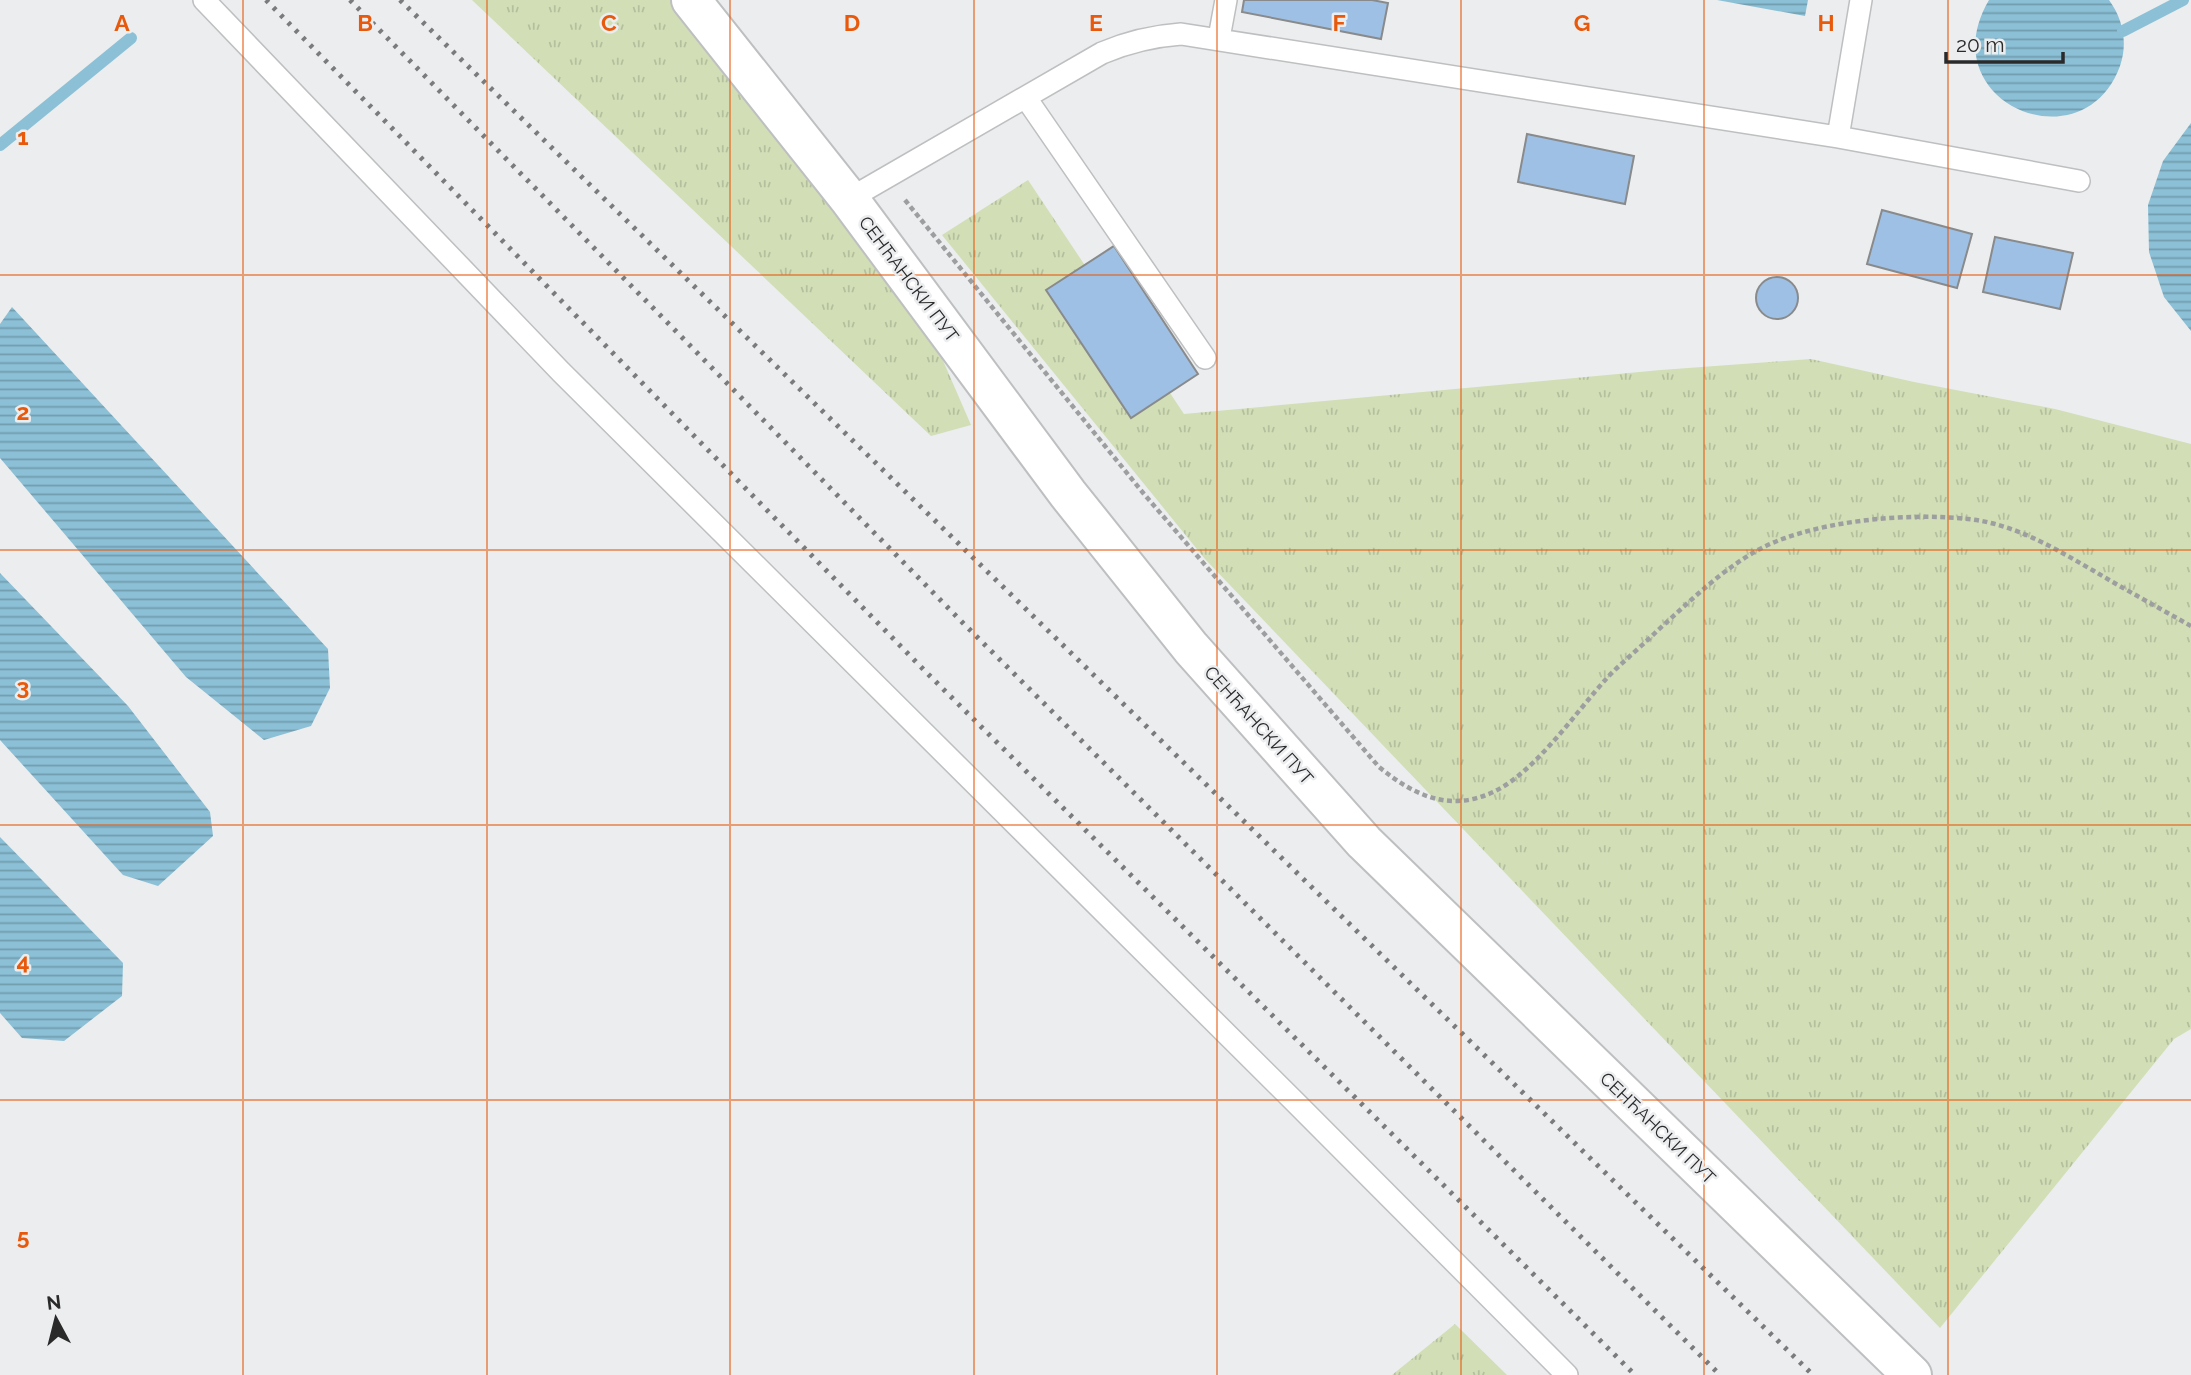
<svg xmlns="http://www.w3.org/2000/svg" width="2191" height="1375" font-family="Raleway,sans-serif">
	<defs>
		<pattern id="grass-tufts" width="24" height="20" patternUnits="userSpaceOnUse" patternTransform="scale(1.75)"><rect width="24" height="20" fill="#d2deb6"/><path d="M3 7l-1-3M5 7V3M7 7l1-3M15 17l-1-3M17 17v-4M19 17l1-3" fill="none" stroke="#b4bf9d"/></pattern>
		<pattern id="water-rules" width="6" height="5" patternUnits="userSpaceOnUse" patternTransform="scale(1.75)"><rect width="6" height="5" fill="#8bc0d6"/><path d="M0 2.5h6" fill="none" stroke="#729cae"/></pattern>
	</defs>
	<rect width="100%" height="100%" fill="#ebedee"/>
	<path fill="url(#grass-tufts)" d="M472,0H672L859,224L931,333L971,425L931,436Z
		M1028,180L1184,414L1661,370L1811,359L1914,382L2055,409L2191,444V1029L2174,1039L1940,1328L1205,559L942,235Z
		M1455,1324L1507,1375H1392Z"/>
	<path fill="url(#water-rules)" d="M1717,0H1808L1805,16Z
		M1989,0H2109C2123,19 2128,43 2120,66C2083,167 1929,102 1989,0Z
		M2191,123V331L2164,297L2149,252L2148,205L2163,161Z
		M12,307L328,649L330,688L311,726L264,740L186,677L0,458V324Z
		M0,573L128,706L210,812L213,836L158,886L123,875L0,740Z
		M0,837L123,963L122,996L64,1041L22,1038L0,1013Z"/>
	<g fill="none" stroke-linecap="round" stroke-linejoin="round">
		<path stroke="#8bc0d6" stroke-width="12" d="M2123,31L2183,0
			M0,145L131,38"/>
	</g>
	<path fill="#9ec0e4" stroke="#898a8b" stroke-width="2" d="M1244,0H1372L1388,3L1381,39L1242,12Z
		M1527,134L1634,156L1625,204L1518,182Z
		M1882,210L1972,234L1957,288L1867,264Z
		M1995,237L2073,253L2060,309L1983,292Z
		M1114,246L1198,374L1131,418L1046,290Z
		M1756 298a21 21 0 1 1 42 0a21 21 0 1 1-42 0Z"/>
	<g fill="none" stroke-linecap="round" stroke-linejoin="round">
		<g stroke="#bebfc0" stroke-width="24">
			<path id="lane" d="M204,0L561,372L1295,1102L1567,1375
				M1219,38L1226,0
				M1026,98L1205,358
				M1838,137L1861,0
				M849,199L1102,53C1128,42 1153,36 1181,34L1838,137L2079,181"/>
		</g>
		<g stroke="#bebfc0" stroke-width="42">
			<path id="secondary" d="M691,0L849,199L1068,494L1191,648L1364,842L1912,1375"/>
		</g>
		<path stroke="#9d9e9f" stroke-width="4.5" stroke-dasharray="5 3.5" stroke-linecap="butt" d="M905,200L1144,494L1379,767C1411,793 1445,811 1486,795C1531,779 1574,714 1607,678C1622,662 1641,647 1657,631C1687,604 1716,575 1751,554C1804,521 1906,512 1968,519C2015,524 2054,548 2094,571C2126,590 2159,608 2191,626"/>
		<use href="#lane" stroke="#fff" stroke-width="21"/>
		<use href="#secondary" stroke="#fff" stroke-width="38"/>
		<path stroke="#7a7b7c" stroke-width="5" stroke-dasharray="3.5 7" stroke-linecap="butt" d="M266,0L926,672L1635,1375
			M350,0L964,624L1720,1375
			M400,0L1813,1375"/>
	</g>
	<path fill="none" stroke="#e8590c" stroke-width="2" stroke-opacity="0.55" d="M243,0V1375M487,0V1375M730,0V1375M974,0V1375M1217,0V1375M1461,0V1375M1704,0V1375M1948,0V1375M0,275H2191M0,550H2191M0,825H2191M0,1100H2191"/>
	<g text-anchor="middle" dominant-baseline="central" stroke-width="5" stroke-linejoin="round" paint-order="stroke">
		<g font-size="18" fill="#2a2a2b" stroke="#ebedee">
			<text transform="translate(909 279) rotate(53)">СЕНЋАНСКИ ПУТ</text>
			<text transform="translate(1259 725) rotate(48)">СЕНЋАНСКИ ПУТ</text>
			<text transform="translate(1658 1128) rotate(44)">СЕНЋАНСКИ ПУТ</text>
		</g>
	</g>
	<g font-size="23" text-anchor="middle" font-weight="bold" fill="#e8590c" stroke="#ebedee" stroke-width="5" stroke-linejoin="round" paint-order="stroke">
		<text x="122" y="31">A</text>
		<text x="365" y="31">B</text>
		<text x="609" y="31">C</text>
		<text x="852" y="31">D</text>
		<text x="1096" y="31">E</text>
		<text x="1339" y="31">F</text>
		<text x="1582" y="31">G</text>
		<text x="1826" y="31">H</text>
		<text x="23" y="145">1</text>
		<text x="23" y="420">2</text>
		<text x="23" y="695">3</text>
		<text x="23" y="970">4</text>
		<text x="23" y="1245">5</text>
	</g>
	<g transform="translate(56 1319) rotate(353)" stroke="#ebedee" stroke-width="5" paint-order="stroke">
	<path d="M0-5L12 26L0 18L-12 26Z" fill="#2a2a2b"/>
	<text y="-10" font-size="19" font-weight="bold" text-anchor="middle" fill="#2a2a2b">N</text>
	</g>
	<path d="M1946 52v10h117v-10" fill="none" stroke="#2a2a2b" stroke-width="3.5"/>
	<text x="1956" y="52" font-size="21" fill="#2a2a2b" stroke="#ebedee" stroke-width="5" paint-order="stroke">20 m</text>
</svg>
